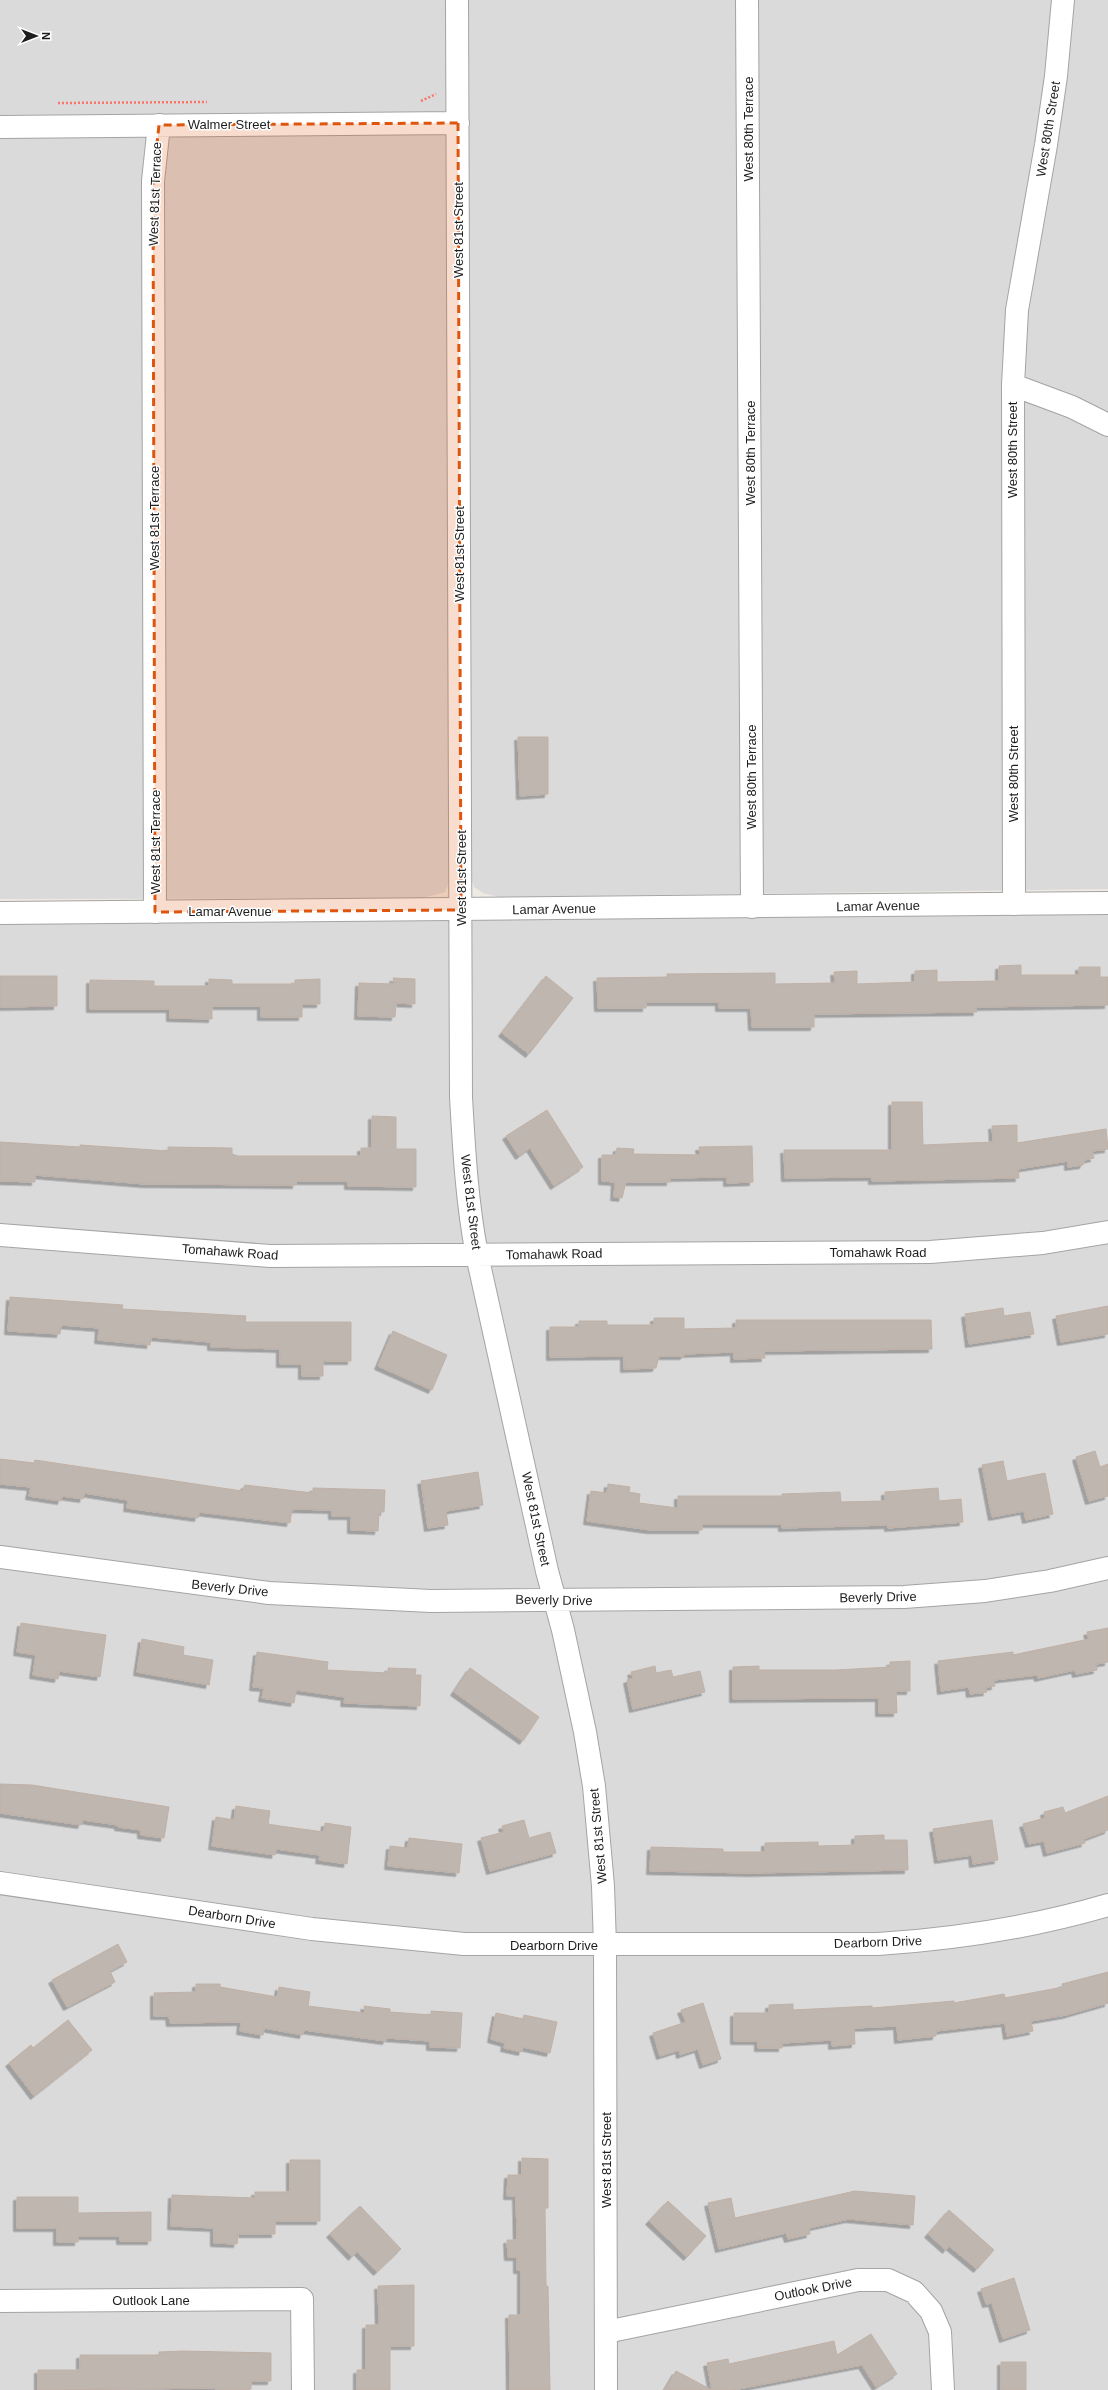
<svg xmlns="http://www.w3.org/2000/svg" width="1108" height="2390" font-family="Helvetica,sans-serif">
	<defs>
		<filter id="shadow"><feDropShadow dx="-3.5" dy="3.5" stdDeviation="0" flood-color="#0004"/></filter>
	</defs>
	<rect width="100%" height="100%" fill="#eeeae3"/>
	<path fill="#dbdada" d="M0,0H449L450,880L445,892L423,898L0,899Z
		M467,0H1108V889L499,897L483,893L474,887L471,877Z
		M1108,914V2390H0V924L658,916Z"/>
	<path fill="#bfb6af" stroke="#c0b0a5" filter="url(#shadow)" d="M518,737H548V794L520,796Z
		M1021,965V975H1079V967H1100V977H1108V1005L976,1007L977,1012L814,1014V1027H752L751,1008H719V1002H646V1008H598L597,978L667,977V974L775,973V984L835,983L834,972L857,971V984L915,982V971L937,970V982L999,981V966Z
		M0,976H57V1006L0,1007Z
		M546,976L573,998L529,1054L502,1033Z
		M393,978L415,979V1004L396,1003L395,1017L358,1016L359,983L395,984Z
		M209,979L232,980V984H295V980L320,979V1004H302V1017H261V1006H212V1019L170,1018V1009H90V980L154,981V986H209Z
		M892,1102H922L923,1145L993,1142L992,1126L1017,1125V1143L1106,1129L1108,1149L1092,1151L1094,1158L1085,1160L1083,1165L1068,1167V1161L1018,1169L1019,1178L872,1181V1177L785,1178L784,1150H892Z
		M547,1110L583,1167L554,1186L530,1148L519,1156L506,1136Z
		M372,1116L396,1117V1149H416V1187L348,1186V1181H296V1185L145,1184L35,1175V1182L0,1181V1142L80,1147V1145L168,1151V1147L232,1148V1154L238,1156H361V1148H372Z
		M752,1146L753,1182L727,1183V1177L670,1178V1182H626L622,1198L614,1197L615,1182L602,1181V1155H616L617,1148L634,1149L633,1154L700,1155L699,1147Z
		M10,1297L123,1305L122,1309L246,1316L245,1322H351V1361H323V1376H302V1364H280V1349L211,1347V1342L151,1337L150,1345L98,1340L99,1328L61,1325L60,1334L8,1331Z
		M1108,1306V1334L1061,1342L1056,1316Z
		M1003,1308L1004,1316L1030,1312L1034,1334L969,1344L965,1314Z
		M654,1318H684V1329L736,1328V1320H931L932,1349L764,1351L765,1358L734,1359V1352L684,1354V1356H659L656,1368L624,1369V1356L550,1357V1327H579V1321H607V1325H654Z
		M393,1331L447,1355L432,1390L378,1366Z
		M1095,1451L1100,1467L1108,1464V1496L1089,1501L1076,1457Z
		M0,1459L34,1463L35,1460L242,1491L245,1485L313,1493V1488L385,1490L384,1512H379L378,1531L351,1530V1516H332V1510L292,1509L290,1523L199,1512L198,1518L127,1508L128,1500L84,1493L83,1499L62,1496L61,1501L29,1496L31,1487L0,1484Z
		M1003,1461L1007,1481L1045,1473L1053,1514L1026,1520L1024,1511L992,1517L982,1465Z
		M478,1472L483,1505L446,1511L448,1525L428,1528L421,1481Z
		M608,1484L630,1487L629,1492L640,1494L639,1503L678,1508V1496H782V1494L840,1492L841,1502L885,1501V1492L938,1488L939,1501L961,1499L963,1522L888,1528V1525L782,1528V1524H702V1530H650L587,1521L591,1491L607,1493Z
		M21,1623L106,1635L100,1677L59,1671L58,1679L33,1675L36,1655L17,1652Z
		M1108,1628V1662L1096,1664L1097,1670L1076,1674L1075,1670L1038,1678L1037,1675L994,1680L995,1686L986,1687L987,1692L970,1694L969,1687L941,1691L938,1661L1013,1652V1655L1089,1639L1087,1632Z
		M142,1639L184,1647L183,1655L213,1660L209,1685L137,1672Z
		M257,1652L328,1662L327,1670L388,1673V1668L416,1669L415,1675H421L420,1706L344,1703L345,1697L296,1690L294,1703L262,1698L264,1688L253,1687Z
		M910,1661V1691H896L897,1713H879V1698L733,1699V1667L759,1666V1670H836L890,1667V1662Z
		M655,1666L656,1673L671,1670L673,1677L700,1671L705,1692L633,1709L627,1680L633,1678L631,1672Z
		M470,1668L539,1717L523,1741L454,1692Z
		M0,1784L32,1785L169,1807L164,1838L141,1835V1830L118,1827V1825L83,1820L81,1825L0,1813Z
		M1108,1796V1830L1084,1839L1085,1843L1047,1853L1044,1841L1029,1844L1023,1824L1045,1818L1044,1812L1063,1807L1065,1813Z
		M236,1806L270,1811L268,1824L280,1826L324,1832L325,1823L351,1827L347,1864L319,1860L320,1855L276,1849L275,1855L212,1846L216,1817L234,1820Z
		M524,1820L529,1838L550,1832L556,1853L490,1871L481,1838L504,1832L502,1826Z
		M992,1820L998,1860L973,1864L972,1855L938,1860L933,1829Z
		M884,1835V1840H907L908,1870L751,1873L650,1871L651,1847L723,1849V1852H765V1843L818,1842V1846L855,1845V1836Z
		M409,1838L462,1844L459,1873L388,1866L390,1846L408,1848Z
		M118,1944L127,1962L110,1971L115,1982L67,2007L52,1980Z
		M1108,1972V2003L1066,2015L1031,2021L1033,2031L1007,2036L1005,2023L936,2031V2036L898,2040L897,2026L854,2028L855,2044L832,2046V2040L782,2043V2048H758V2041H734V2013H769V2005L793,2004V2010L872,2006V2008L954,2001V2003L1004,1994L1005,1998L1063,1987L1062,1984Z
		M196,1984H220V1987L277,1997L279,1987L310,1992L308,2006L365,2013L364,2006L390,2009V2012L431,2015V2011L462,2013L460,2048L430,2047V2041L387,2038L386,2041L304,2030L303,2035L264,2028L263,2035L240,2031L241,2022L170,2023L169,2016H154V1993L196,1992Z
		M703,2003L721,2059L703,2065L698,2049L680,2055L679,2050L660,2056L653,2033L686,2022L681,2010Z
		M496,2013L523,2019L524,2015L557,2022L550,2053L523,2047L522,2052L504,2048L505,2043L491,2039Z
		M68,2020L92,2050L34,2096L9,2063L31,2045L33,2048Z
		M522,2158L548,2159V2208H545L546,2286H548L550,2390H510L509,2315H521V2270H517V2257H508L507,2240H517L516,2196H507L508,2175H522Z
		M290,2160H320V2221H275V2234H238L237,2244L214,2243V2228L171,2226L172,2195L255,2198V2192H290Z
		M855,2191L915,2196L913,2225L849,2219L809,2228L810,2234L788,2239L786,2233L719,2249L708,2203L731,2198L735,2218Z
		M17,2197H78V2213L151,2212V2241H120V2236H78V2242H57V2228H17Z
		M668,2201L706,2236L687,2257L649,2221Z
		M360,2206L401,2249L377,2272L357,2251L352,2257L330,2234Z
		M949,2210L994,2250L977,2269L949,2246L946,2250L928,2234Z
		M1014,2278L1030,2330L1003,2339L992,2303L986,2304L981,2289Z
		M414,2285V2346H390V2390H357V2370H366V2325H379L378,2286Z
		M871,2334L897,2374L876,2387L862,2365L733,2390H665L676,2371L712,2390L707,2363L728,2359L729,2364L834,2341L837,2355Z
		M183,2351L271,2353V2381H251V2389L240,2390H216V2388L38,2390V2370H80V2355H159V2352Z
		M1001,2362H1026V2390H1001Z"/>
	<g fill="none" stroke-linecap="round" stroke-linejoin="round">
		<g stroke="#a4a4a4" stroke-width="24">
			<path id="minor" d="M457,0L461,1097C464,1150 467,1203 477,1255L547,1571L563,1630L585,1732L594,1786L603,1886L605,1945L606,2390
				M747,0L752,907
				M0,127L458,123
				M1013,385L1072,407L1108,425
				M1014,904L1013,385L1017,310L1046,145L1056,76L1063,0
				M155,912L153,181L159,125
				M0,1235L270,1256L930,1252L1043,1243L1108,1232
				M0,1557L269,1593L431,1601L904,1597L985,1591L1050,1581L1108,1568
				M0,1883L312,1929L464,1944H878C956,1939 1033,1927 1108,1905
				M0,2301L302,2299L303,2390
				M606,2332L858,2280H888L914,2292L931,2311L940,2332L943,2390"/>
		</g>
		<g stroke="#a4a4a4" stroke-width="24">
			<path id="tertiary" d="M0,913L1108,903"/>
		</g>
		<path stroke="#f97469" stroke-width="2.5" stroke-dasharray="2 2" stroke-linecap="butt" d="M421,101L436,94
			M58,103L207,102"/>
		<use href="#minor" stroke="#fff" stroke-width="22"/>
		<use href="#tertiary" stroke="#fff" stroke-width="22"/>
	</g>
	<path fill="#de560d" fill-opacity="0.2" stroke="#de560d" stroke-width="3" stroke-dasharray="8 5" stroke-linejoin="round" d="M458,123L461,910L155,912L153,181L159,125Z"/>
	<g text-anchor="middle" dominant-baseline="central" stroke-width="3" stroke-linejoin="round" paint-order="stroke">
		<g font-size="13" fill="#1d1d1d" stroke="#fff">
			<text x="229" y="124">Walmer Street</text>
			<text transform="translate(748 129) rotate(-90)">West 80th Terrace</text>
			<text transform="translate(1048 129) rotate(-81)">West 80th Street</text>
			<text transform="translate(155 194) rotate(-88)">West 81st Terrace</text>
			<text transform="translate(458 230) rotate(-90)">West 81st Street</text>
			<text transform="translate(1012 450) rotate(-90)">West 80th Street</text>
			<text transform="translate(750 453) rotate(-90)">West 80th Terrace</text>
			<text transform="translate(154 518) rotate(-90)">West 81st Terrace</text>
			<text transform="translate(459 554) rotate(-90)">West 81st Street</text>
			<text transform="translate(1013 774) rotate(-90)">West 80th Street</text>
			<text transform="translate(751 777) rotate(-90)">West 80th Terrace</text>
			<text transform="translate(155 842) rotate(-90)">West 81st Terrace</text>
			<text transform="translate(461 878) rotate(-90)">West 81st Street</text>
			<text transform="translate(878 906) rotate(-1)">Lamar Avenue</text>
			<text transform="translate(554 909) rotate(-1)">Lamar Avenue</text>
			<text x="230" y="911">Lamar Avenue</text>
			<text transform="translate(471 1202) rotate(83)">West 81st Street</text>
			<text transform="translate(230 1252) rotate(4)">Tomahawk Road</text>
			<text x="878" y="1252">Tomahawk Road</text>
			<text transform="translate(554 1254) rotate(-1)">Tomahawk Road</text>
			<text transform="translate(536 1519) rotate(78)">West 81st Street</text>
			<text transform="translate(230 1588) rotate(6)">Beverly Drive</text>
			<text transform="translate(878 1597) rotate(-1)">Beverly Drive</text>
			<text transform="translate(554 1600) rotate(1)">Beverly Drive</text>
			<text transform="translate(598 1836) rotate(-95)">West 81st Street</text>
			<text transform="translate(232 1917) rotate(9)">Dearborn Drive</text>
			<text transform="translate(878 1942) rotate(-2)">Dearborn Drive</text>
			<text x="554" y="1945">Dearborn Drive</text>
			<text transform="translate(606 2160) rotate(-90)">West 81st Street</text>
			<text transform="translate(813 2289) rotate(-11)">Outlook Drive</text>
			<text x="151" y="2300">Outlook Lane</text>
		</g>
	</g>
	<g transform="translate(36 36) rotate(90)" stroke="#ffffff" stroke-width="3" paint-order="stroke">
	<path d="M0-3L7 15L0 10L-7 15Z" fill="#1d1d1d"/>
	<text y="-6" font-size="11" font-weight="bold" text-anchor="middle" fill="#1d1d1d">N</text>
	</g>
</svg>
